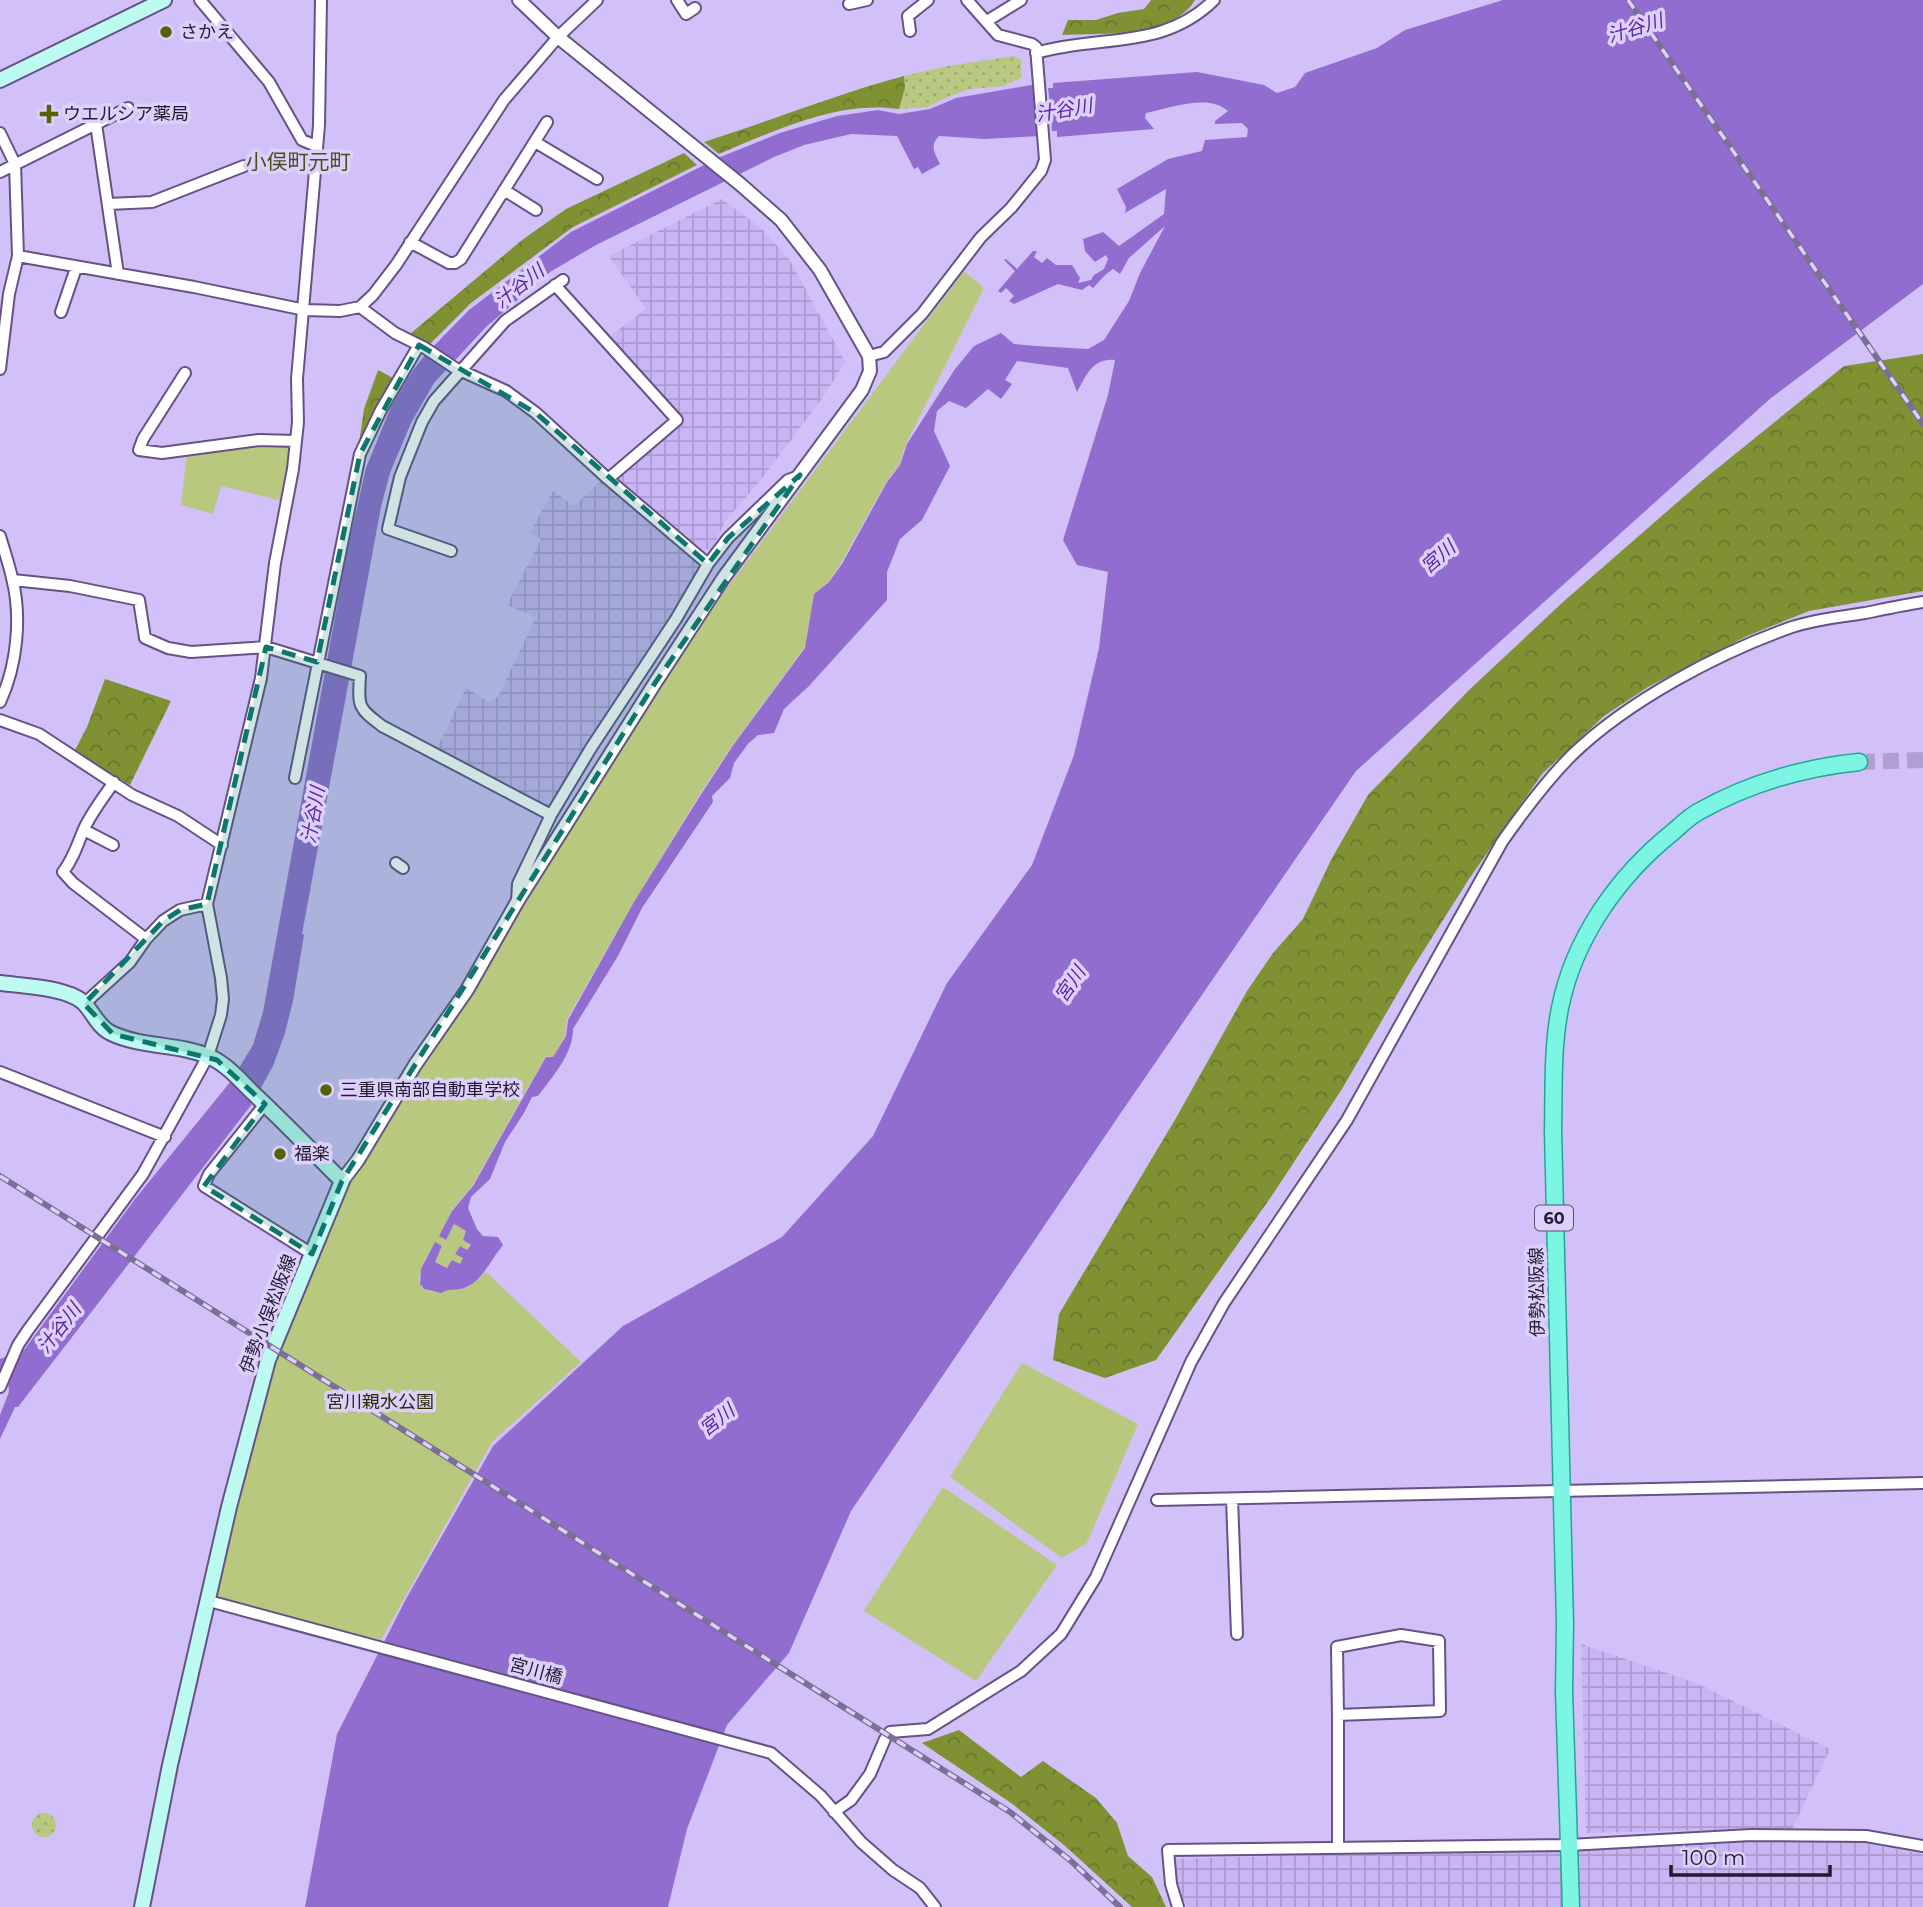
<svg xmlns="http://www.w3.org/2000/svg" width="1923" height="1907" font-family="Montserrat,'Noto Sans JP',sans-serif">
	<defs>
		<pattern id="industrial-grid" width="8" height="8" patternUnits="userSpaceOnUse" patternTransform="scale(1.75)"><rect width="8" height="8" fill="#c9b5f3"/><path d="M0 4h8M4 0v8" fill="none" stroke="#ac9bd1"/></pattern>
		<pattern id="grass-dots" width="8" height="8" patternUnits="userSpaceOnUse" patternTransform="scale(1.75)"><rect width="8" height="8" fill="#b8c87f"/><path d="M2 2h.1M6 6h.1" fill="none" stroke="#9eab6e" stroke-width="1.8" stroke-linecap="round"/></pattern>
		<pattern id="forest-crowns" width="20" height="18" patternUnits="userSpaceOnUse" patternTransform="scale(1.75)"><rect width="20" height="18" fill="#809134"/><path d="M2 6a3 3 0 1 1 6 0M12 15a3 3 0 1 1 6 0" fill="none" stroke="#68762c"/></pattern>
	</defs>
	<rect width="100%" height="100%" fill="#d2c1f8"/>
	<path fill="url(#industrial-grid)" d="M722,199L761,228L789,259L845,362L823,397L761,480L726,520L711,550L698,549L615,480L617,476L677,424L609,337L646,309L609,256Z
		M603,479L702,563L670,621L549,809L437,748L466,688L489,702L498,697L536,617L507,605L541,539L530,533L553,491L574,506Z
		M1581,1644L1696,1683L1830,1749L1793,1828L1586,1833Z
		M1758,1841L1856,1842L1923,1854V1907H1187L1179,1892L1170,1859L1593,1848Z"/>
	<path fill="url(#grass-dots)" d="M1014,56L1021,60V78L1003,86L969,89L945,98L928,107L899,109L905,88L904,76L948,66Z
		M32 1825a12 12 0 1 1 24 0a12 12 0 1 1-24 0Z"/>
	<path fill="url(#forest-crowns)" d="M1151,0H1195C1173,38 1100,33 1062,35L1068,20H1096L1118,13L1144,9Z
		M904,76L905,88L899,109C838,100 774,131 719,154L704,142C771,121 836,94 904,76Z
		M684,153L697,165L573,227L471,303L429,345L410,334L522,240L566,209Z
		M1923,354V591L1809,611L1747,636L1648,687L1604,716L1542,774L1469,879L1412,969L1342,1089L1271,1197L1156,1360L1105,1378L1053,1360L1059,1314L1176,1118L1247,991L1273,953L1303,919L1331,860L1368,795L1468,691L1563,602L1703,480L1844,366Z
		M378,370L393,378L359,443L364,409Z
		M105,679L171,701L130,785L74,752L87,727Z
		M959,1730L1021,1777L1043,1761L1096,1798L1117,1823L1128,1856L1152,1877L1166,1907H1132L1064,1845L1011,1803L922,1743Z"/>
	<path fill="#b8c87f" d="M964,271L984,288L906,444L899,465L886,482L841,563L829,581L814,594L805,647L734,743L700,794L634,902L567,1019L565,1036L553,1057L546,1056L472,1186L452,1210L439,1236L446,1240L454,1224L466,1231L463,1240L470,1244L467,1250L459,1246L455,1254L463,1258L460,1265L452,1260L448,1268L435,1261L443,1246L435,1242C430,1252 410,1281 424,1289C428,1292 436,1292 441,1293L446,1290L467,1288L486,1272L581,1362L492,1442L381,1640L209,1597L272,1347L312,1254L363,1161L517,902L727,588Z
		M296,441L286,502L221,486L213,514L181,505L187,453Z
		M1022,1363L1138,1424L1087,1543L1062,1558L950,1477Z
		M943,1487L1057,1565L976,1681L864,1611Z"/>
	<path fill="#916dd0" d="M1503,0H1923V284L1771,398L1356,771L1118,1117L851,1511L789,1653L727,1725L687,1829L668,1907H305L337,1734L406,1599L493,1446L623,1326L782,1237L873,1136L947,983L1032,865L1074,755L1099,648L1108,572L1077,565L1063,540L1108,395L1115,360C1093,358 1087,374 1077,392L1068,368L1017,361L1005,380L1012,384L1001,399L988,389L966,408L949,401L937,411L934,431L950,466L922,520L900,539L887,572V600L808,687L784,709L774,733L758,735L748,744L734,763L730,778L712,796L713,802L642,908L618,956L573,1029C573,1054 553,1076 538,1096L532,1097L524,1113L505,1142L490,1179L471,1197L468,1208L477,1229L483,1236L498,1237L503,1245C491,1259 482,1282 464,1288C456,1291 449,1288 441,1293L424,1289L420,1284L421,1269L435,1242L442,1246L435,1262L447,1268L452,1260L460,1264L463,1258L455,1254L460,1246L467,1250L471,1245L463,1240L466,1231L454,1224L446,1240L439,1236L452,1211L473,1186L546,1057H553L566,1036L568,1020L634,902L700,796L734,744L805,648L814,594L829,582L842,564L887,482L900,465L907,444L955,369L974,346L1001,333L1014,344L1036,346L1088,349L1104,340L1129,301L1140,273L1165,226L1129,258L1120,274L1113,269C1104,275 1100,281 1093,288L1089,285L1082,290L1058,284L1014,304L1009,301L1014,296L1006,288L1001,293L998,291L1015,271L1004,260L1006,259L1017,269L1033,251H1037L1034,257L1042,263L1047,258L1056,265H1072L1080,278L1078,283L1091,280L1094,275L1104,269L1108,259L1106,255L1095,262L1085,251L1083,239L1103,232L1119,246L1164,214L1166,189L1125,213L1126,207L1117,189L1168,159L1202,151L1205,140L1247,137L1248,129L1242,123L1215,124V121L1228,111C1208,93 1171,108 1146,113L1145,118L1154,129L1057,137V131H1052L1051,115L1056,114L1054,104H1050L1048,88H1053V83L1197,72L1264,85L1277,93L1295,87L1305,73L1377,48L1405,30Z
		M1037,84L1041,136L984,139L939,136C929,146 935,153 940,164L922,174L918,167L914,169L897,136L851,134L804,145L774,157L596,245L550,272L486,327L434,383L411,423L390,473L381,507L302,934L304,935L293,1001L285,1033L273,1066L252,1104L18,1407H15L0,1439V1415L9,1392L8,1380L0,1382V1359L24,1350L135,1199L231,1081L253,1045L263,1012L347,551L366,468L391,407L411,373L425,355L469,310L571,232L718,158L780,133L837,116L878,110L899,114L930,109L956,98Z"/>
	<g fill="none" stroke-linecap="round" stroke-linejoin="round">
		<path stroke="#916dd0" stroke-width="19" d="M1021,119L1081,107"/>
		<path stroke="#afa0d0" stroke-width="16" stroke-dasharray="16 8" stroke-linecap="butt" d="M1859,762L1923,760"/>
		<g stroke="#645384" stroke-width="14">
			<path id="minor" d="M200,0L269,82L302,140L316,146
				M677,0L686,14L695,8
				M849,4L867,0
				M987,21L1021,0
				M910,31L908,16L928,0
				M1036,53C1100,34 1162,51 1214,0
				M96,124L118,274
				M0,133L15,164L18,256L9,294L0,369
				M535,142L597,179
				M0,172L128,108
				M504,190L536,210
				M108,204L152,202L244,166
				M410,242L449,263H455L461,259L547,122
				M18,256L194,287L305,310L340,311L360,307L373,295L396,265L504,100L558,37L597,0
				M555,285L677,420L608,479
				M360,307L395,333L425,348L455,368L506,391L536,413L608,479L708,564
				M61,312L76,268
				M869,356L884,352L922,314L981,237L1011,208L1041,171L1045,160L1036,47L1032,44L998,35L967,0
				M185,373L143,439L139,450L162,453L259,440L296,441
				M0,536C4,550 9,564 12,578C22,617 17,666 0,702
				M451,551L388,529L400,477L422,422L434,401L505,321L563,280
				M13,580L70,586L139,600L145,638L168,648L191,652L266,647L360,676C358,707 358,708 382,726L551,815L518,884L517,902
				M0,720L39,734L132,795L178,816L222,845
				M295,778L360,454L381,410L419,345
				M114,782C103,798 91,813 83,831C77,846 73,859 63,872L73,883L146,939
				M551,815L591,748L676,619L708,564L728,538L788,480L799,476
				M84,830L113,845
				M396,863L403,868
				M84,1004L130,962L146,939L163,921L180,910L207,904
				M0,1072L165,1137
				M265,1104L209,1174L204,1186L312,1254
				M0,1387L18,1345L28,1330L143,1174L208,1056L221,1015L223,999L221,978L207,904L261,678L275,563L293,469L298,422L297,379L319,125L321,0
				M1232,1499L1237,1634
				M1157,1500L1923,1483
				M209,1601L771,1753L821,1796L861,1842L893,1870L920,1888L935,1907
				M1401,1635L1439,1641L1440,1711L1338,1715L1337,1647Z
				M1338,1715V1848
				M890,1732L928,1729L1021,1671L1061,1634L1096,1577L1191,1362L1224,1303L1347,1120L1502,842C1523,812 1545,782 1572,755C1628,701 1718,653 1792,627C1816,619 1841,617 1865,613C1885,609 1904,605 1923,602
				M834,1812L851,1800L870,1774L885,1739
				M1178,1907L1171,1884L1168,1850L1569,1845L1751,1835L1866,1836L1923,1846"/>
		</g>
		<g stroke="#645384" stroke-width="16">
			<path id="tertiary" d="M342,1181L358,1160L415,1065L467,990L517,902L655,683L724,577L862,390L870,371L869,356L820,270L781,220L740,184L558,37L519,0"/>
		</g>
		<g stroke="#645384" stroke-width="18">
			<path id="secondary" d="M0,80L164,0
				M0,983C23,986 65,987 83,1002C93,1012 98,1027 111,1033C142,1048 179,1043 210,1057C226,1064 239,1079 251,1091C282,1120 312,1151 342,1181L268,1360L229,1507L170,1765L142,1907"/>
		</g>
		<g stroke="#23a598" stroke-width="19">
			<path id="primary" d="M1571,1907L1564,1691L1565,1624L1553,1131C1554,1090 1552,1048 1560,1008C1574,938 1618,876 1673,832C1681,825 1689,817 1698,812C1749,783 1801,768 1859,762"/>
		</g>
		<use href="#minor" stroke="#fff" stroke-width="10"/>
		<use href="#tertiary" stroke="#fff" stroke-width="12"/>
		<use href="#secondary" stroke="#bdfaf1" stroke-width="14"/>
		<use href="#primary" stroke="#7cf5e3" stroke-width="16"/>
		<g stroke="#7b6f95" stroke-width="6">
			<path id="rail" d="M1628,0L1923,424
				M0,1176L1010,1812L1071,1861L1120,1907"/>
		</g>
		<use href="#rail" stroke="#ddd0fd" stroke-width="3.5" stroke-dasharray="10" stroke-linecap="butt"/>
	</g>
	<path fill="#0f766e" fill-opacity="0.2" stroke="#0f766e" stroke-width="5" stroke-dasharray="14 9" stroke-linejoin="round" d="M419,345L536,413L708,564L728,538L800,475L655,683L342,1181L312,1254L204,1186L265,1104L217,1060L113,1034L84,1004L163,921L180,910L207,904L266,647L317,662L360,454Z"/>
	<g fill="#556205" stroke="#ddd0fd" stroke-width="2.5">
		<circle cx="166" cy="32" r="7"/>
		<path d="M45.5 103.5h7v7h7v7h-7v7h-7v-7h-7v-7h7z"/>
		<circle cx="326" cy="1090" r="7"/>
		<circle cx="280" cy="1154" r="7"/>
	</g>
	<g text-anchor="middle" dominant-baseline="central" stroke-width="7" stroke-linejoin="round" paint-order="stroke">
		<rect fill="#ddd0fd" stroke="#5a516d" stroke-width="2" x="1535" y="1205.5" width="38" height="25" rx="5"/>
		<g font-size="16" font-weight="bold" fill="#221b2f">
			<text x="1554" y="1218">60</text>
		</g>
		<g font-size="18" fill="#221b2f" stroke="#ddd0fd" text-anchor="start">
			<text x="180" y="32">さかえ</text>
			<text x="63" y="114">ウエルシア薬局</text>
			<text x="340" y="1090">三重県南部自動車学校</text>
			<text x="294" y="1154">福楽</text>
		</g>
		<g font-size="18" fill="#221b2f" stroke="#ddd0fd">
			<text transform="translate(1537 1292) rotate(-91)">伊勢松阪線</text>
			<text transform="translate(268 1314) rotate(-69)">伊勢小俣松阪線</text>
			<text transform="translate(536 1671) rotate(15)">宮川橋</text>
		</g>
		<g font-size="18" fill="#283000" stroke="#ddd0fd">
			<text x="380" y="1402">宮川親水公園</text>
		</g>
		<g font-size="19" font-style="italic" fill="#5c269c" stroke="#ddd0fd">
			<text transform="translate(1635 28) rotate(-17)">汁谷川</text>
			<text transform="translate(1064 110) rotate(-10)">汁谷川</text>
			<text transform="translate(519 286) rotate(-38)">汁谷川</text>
			<text transform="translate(1438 557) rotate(-41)">宮川</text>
			<text transform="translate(313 815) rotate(-80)">汁谷川</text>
			<text transform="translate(1070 984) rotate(-56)">宮川</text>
			<text transform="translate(59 1328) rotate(-52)">汁谷川</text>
			<text transform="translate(717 1420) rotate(-38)">宮川</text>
		</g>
		<g font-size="21" fill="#475119" stroke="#ddd0fd">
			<text x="298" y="161">小俣町元町</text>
		</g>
	</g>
	<path d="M1671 1865v10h159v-10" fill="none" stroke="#221b2f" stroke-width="3.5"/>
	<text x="1682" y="1865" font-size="21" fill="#221b2f" stroke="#ddd0fd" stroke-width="5" paint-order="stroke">100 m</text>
</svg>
